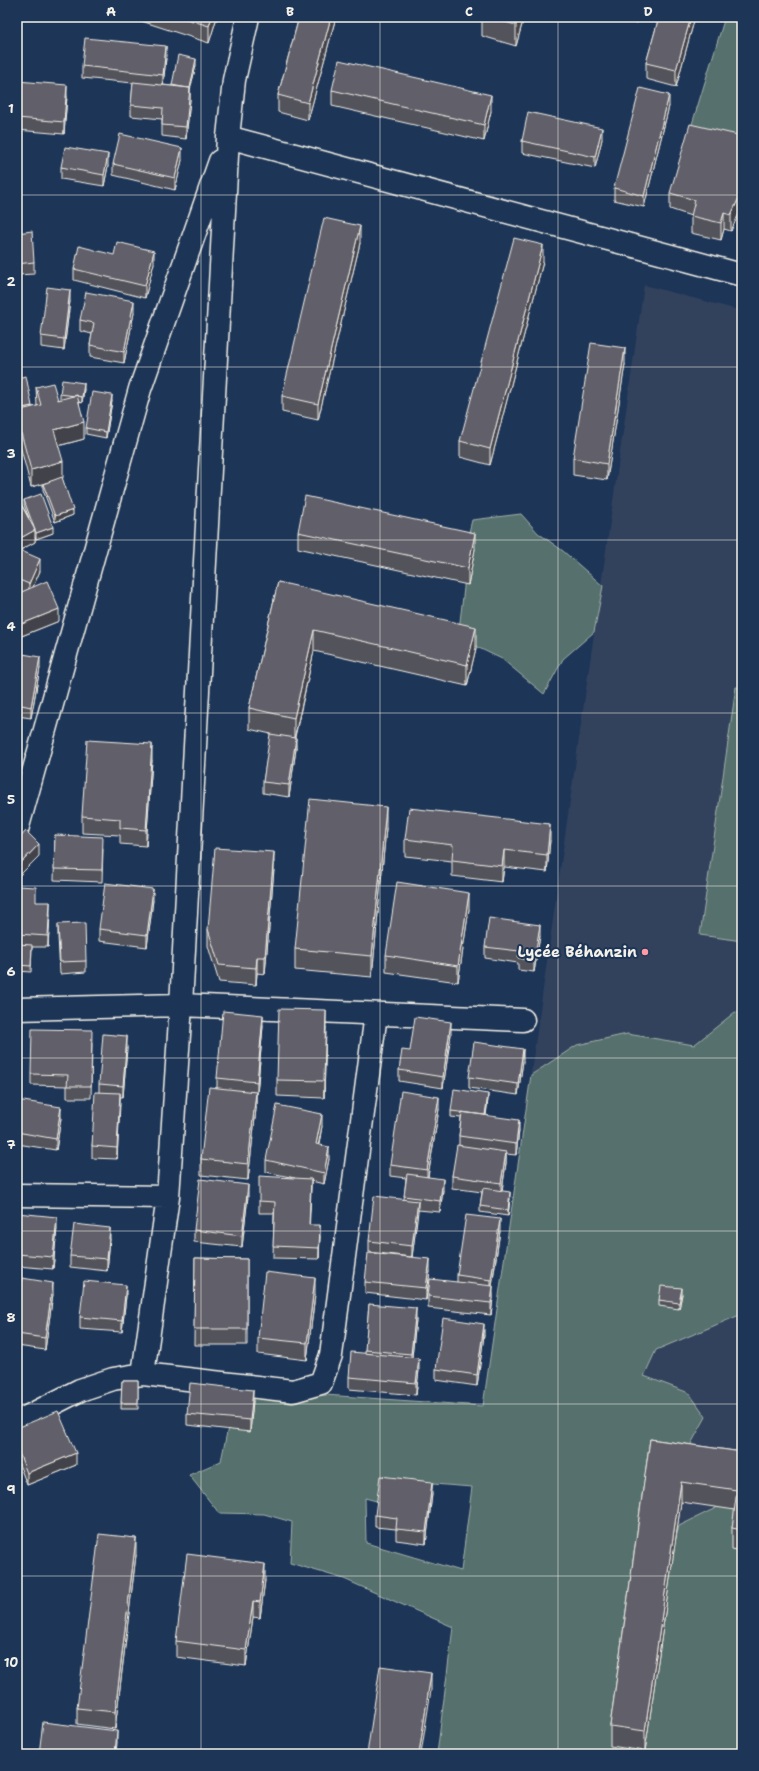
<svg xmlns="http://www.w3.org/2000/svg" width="759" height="1771" font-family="'Shantell Sans',sans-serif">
	<rect width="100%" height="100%" fill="#1d3557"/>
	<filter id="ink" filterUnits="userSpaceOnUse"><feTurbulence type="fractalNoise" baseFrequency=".025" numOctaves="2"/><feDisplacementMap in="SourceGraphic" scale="8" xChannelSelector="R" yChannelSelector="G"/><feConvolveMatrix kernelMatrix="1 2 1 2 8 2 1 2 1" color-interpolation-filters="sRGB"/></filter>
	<g filter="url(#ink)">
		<path fill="#31425d" d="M644,285L742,311V1754H437L483,1407Z"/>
		<path fill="#54706d" stroke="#a4b0aa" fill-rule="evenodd" d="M725,17H742V146L689,134Z
			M521,514L538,533L563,551L603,586L594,632L563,659L544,694L502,659L458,638L464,588L465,549L472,520Z
			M736,687L742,688V941L700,935Z
			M735,1012L742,1014V1314L656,1350L644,1376L689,1393L706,1417L679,1465L619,1754H437L453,1627L344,1579L290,1563L292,1522L264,1514L219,1513L189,1475L221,1461L235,1394L325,1395L483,1406L531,1075L577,1045L627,1034L694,1045ZM433,1484L472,1487L461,1571L366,1543L365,1498L426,1514Z
			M742,1503V1754H648L630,1732L655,1617L679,1526L724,1504Z"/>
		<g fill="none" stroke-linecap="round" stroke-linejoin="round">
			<g stroke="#f4f1e8" stroke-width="25">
				<path id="minor" d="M228,137L742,275
					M17,830L140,389L220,161
					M17,1009L181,1005L523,1020
					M17,1195L168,1197
					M143,1374L168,1197L181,1005L228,137L234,80L248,17
					M17,1422L80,1390L113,1379L143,1374L293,1391L321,1383L331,1355L376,1014"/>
			</g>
			<use href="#minor" stroke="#1d3557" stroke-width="22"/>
		</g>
		<path fill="#53525c" stroke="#f4f1e8" d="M129,17H217L209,43Z
			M299,17H336L308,120L278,112V95Z
			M482,17H524L516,46L482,36Z
			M615,17H638L637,23Z
			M659,17H695L676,87L646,79V63Z
			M166,58L163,85L172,86V85L196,65L190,90V100L186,139L162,136V119L131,116V105L133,83L82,78V66Z
			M17,81L67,96L64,134L17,130Z
			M332,90L491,111L484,141L332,106Z
			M669,106L644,207L614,200V188Z
			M742,136L731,231L724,229L721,240L691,233V216L670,209V193Z
			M602,139L595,168L522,153V141Z
			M182,160L175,190L113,175V164Z
			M108,166L104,186L61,179V167Z
			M17,233L34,262V274L17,275Z
			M360,243L318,420L282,412V396Z
			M543,262L490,465L460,457V441Z
			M154,263L145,298L74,280V269Z
			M70,301L64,350L41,347V336Z
			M134,313L124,363L90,357V345L92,334L80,331V320Z
			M625,364L607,480L573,475V458Z
			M17,378L32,407L37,406L36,387L58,400H60V394L84,389L82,403L79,402L84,439L58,446L62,478L73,515L55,522L43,490V484L52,481L31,487L17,434Z
			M112,401L106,438L86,434V428Z
			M17,497L29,518L24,505V500L53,533L36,539L35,537V542L20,550L40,571L33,587L59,621L19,637L17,632V594L21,592L17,591Z
			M298,532L475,549L468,585L298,548Z
			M278,582L476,648L467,686L314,651L295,737L296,749L289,797L263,793V782L271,734L249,729V708Z
			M17,653L40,668L31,718L17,716Z
			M152,760L146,846L120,844V835L82,833V816Z
			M386,828L372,977L295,970V949Z
			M55,835L103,848L102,882L54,880Z
			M405,839L550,840L547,872L504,867L502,882L452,876V861L405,856Z
			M274,869L265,974L257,973L256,985L219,982L208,946V929Z
			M17,886L50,914L48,947H32L31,972L17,971Z
			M153,900L147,947L99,941V929Z
			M469,909L458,982L386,972V955Z
			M58,924L86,961V972L60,974L58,936Z
			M540,936L534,972L518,970V963L485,958V947Z
			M263,1026L257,1094H256V1109L248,1180L201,1175V1159L217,1088V1078Z
			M326,1027L324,1098L277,1096V1080Z
			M451,1034L443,1088L399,1081V1070L410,1051Z
			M92,1042L91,1098H67V1086L31,1085V1074Z
			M127,1048L123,1097H120L117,1159L92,1158V1146L99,1092V1084Z
			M523,1061L518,1095L469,1088V1077Z
			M488,1099L486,1116L519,1131L516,1155L506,1154V1163L502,1191L510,1198L508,1216L480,1212V1206L482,1192L452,1188V1176L459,1145V1136L461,1118L451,1117V1111Z
			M17,1100L61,1118L56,1150L17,1144Z
			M439,1109L428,1177L443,1190L440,1212L418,1210L412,1257L369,1252V1241L404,1199L406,1178L390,1176V1165Z
			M322,1126L319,1145L329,1159L324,1184L311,1181L309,1225L320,1236L319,1259L273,1258L274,1213H259V1201L295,1178L266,1172V1160Z
			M248,1196L242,1247L194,1242V1230Z
			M17,1213L57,1228L53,1269L17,1266Z
			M500,1231L492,1286L493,1298L491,1315L428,1308V1296L457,1282V1275Z
			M110,1239L107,1271L70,1267V1256Z
			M195,1258L247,1259V1345H194Z
			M430,1271L426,1300L365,1293V1282Z
			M53,1294L45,1350L17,1346V1313Z
			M315,1294L307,1360L258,1354V1338Z
			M682,1294L679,1309L659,1306V1300Z
			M126,1296L122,1332L80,1329V1317Z
			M369,1304L416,1320L412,1357L419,1370L416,1395L349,1389V1377L365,1353Z
			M484,1335L477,1386L436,1380V1369Z
			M122,1381H138V1409H121Z
			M253,1401L250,1432L187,1425V1414Z
			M17,1428L76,1465L27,1485L17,1459Z
			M650,1439L742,1452V1551L732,1549V1528L735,1510L681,1502L645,1751L610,1746V1726Z
			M432,1494L426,1544L396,1540V1529L375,1527V1515Z
			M136,1555L115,1729L77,1724V1708Z
			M265,1580L260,1618L253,1617L246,1666L176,1657V1641Z"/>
		<path fill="#43424b" stroke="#f4f1e8" d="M212,17H217L209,43V26Z
			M331,17H336L308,120V103Z
			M518,17H524L516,46V25Z
			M637,17H638L637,23Z
			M691,17H695L676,87V70Z
			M166,46V58L163,86V75Z
			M196,59V65L190,90V100L186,139V127L189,89Z
			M67,85V96L64,134V122Z
			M491,95V111L484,141V125Z
			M669,95V106L644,207V196Z
			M602,128V139L595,168V157Z
			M182,148V160L175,190V178Z
			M108,154V166L104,186V175Z
			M742,191V207L731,231V215Z
			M724,213V229L721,240V223Z
			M360,226V243L318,420V404Z
			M543,245V262L490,465V449Z
			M154,251V263L145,298V286Z
			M70,290V301L64,350V339Z
			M134,301V313L124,363V352Z
			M625,348V364L607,480V464Z
			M84,383V389L82,403V397Z
			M112,395V401L106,438V432Z
			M32,406V417L17,418V409Z
			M84,422V439L54,447V430Z
			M63,461V478L31,487V470Z
			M73,510V515L55,522V516Z
			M53,527V533L36,539V533Z
			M35,530V542L17,552V540Z
			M475,533V549L468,585V568Z
			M40,559V571L29,596V584Z
			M59,609V621L19,637V625Z
			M476,627V648L467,686V665Z
			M314,630V651L294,739V718Z
			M40,657V668L31,718V707Z
			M296,738V749L289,797V785Z
			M152,744V760L146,846V830Z
			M386,807V828L372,977V956Z
			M550,824V840L547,872V855Z
			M39,844V856L17,878V867Z
			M504,850V867L502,882V866Z
			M274,852V869L265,974V957Z
			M153,889V900L147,947V935Z
			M469,893V909L458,982V966Z
			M50,902V914L48,947V936Z
			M540,925V936L534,972V961Z
			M257,957V973L256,985V968Z
			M326,1010V1027L324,1098V1081Z
			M263,1015V1026L257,1094V1082Z
			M451,1022V1034L443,1088V1077Z
			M127,1036V1048L123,1097V1086Z
			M523,1049V1061L518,1095V1084Z
			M256,1092V1109L248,1180V1164Z
			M120,1093V1105L117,1159V1148Z
			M488,1094V1099L485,1121V1115Z
			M439,1097V1109L427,1182V1170Z
			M61,1107V1118L56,1150V1139Z
			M322,1114V1126L316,1156V1144Z
			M519,1120V1131L516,1155V1144Z
			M329,1147V1159L324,1184V1173Z
			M506,1152V1163L501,1195V1183Z
			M311,1179V1190L309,1236V1225Z
			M443,1179V1190L440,1212V1201Z
			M248,1185V1196L242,1247V1236Z
			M510,1192V1198L508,1216V1210Z
			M418,1201V1212L412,1257V1246Z
			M57,1217V1228L53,1269V1257Z
			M500,1219V1231L491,1291V1280Z
			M320,1225V1236L319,1259V1248Z
			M110,1228V1239L107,1271V1259Z
			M430,1259V1271L426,1300V1288Z
			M315,1278V1294L307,1360V1343Z
			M53,1283V1294L45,1350V1338Z
			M126,1285V1296L122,1332V1321Z
			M493,1286V1298L491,1315V1303Z
			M682,1288V1294L679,1309V1303Z
			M416,1308V1320L411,1366V1354Z
			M484,1324V1335L477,1386V1375Z
			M419,1358V1370L416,1395V1383Z
			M253,1390V1401L250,1432V1420Z
			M76,1453V1465L27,1485V1473Z
			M432,1482V1494L426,1544V1532Z
			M681,1482V1502L645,1751V1731Z
			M136,1538V1555L115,1729V1712Z
			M265,1564V1580L260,1618V1602Z
			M253,1601V1617L246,1666V1650Z
			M431,1673V1690L421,1754H419Z
			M117,1731V1743L116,1754H115Z"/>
		<path fill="#605f6b" stroke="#f4f1e8" d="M180,17H212L209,26Z
			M299,17H331L308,103L278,95Z
			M487,17H518L516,25Z
			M659,17H691L676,70L646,63Z
			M85,38L166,46L163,75L82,66Z
			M178,55L196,59L190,88L182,87L172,85Z
			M339,60L491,95L484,125L332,90Z
			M17,81L67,85L64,122L17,118Z
			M133,82L190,88L186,127L162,125L163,108L131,105Z
			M640,88L669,95L644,196L614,188Z
			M528,112L602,128L595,157L522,141Z
			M690,124L742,136V191L731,215L724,213L721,223L691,216L695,200L670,193Z
			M120,134L182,148L175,178L113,164Z
			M65,147L108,154L104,175L61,167Z
			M324,218L360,226L318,404L282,396Z
			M32,231L34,262L17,264V233Z
			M514,238L543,245L490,449L460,441Z
			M117,242L154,251L145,286L74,269L79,246L114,255Z
			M47,287L70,290L64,339L41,336Z
			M86,292L134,301L124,352L90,345L94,323L80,320Z
			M591,343L625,348L607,464L573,458Z
			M26,376L32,406L17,409V378Z
			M62,380L84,383L82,397L77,396V395L75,396L60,394Z
			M53,383L58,400L77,395L84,422L54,430L63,461L31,470L17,418V411L41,405L36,387Z
			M92,392L112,395L106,432L86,428Z
			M62,477L73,510L55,516L43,484Z
			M41,494L53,527L36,533L24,500Z
			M305,496L475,533L468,568L298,532Z
			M17,497L35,530L17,540Z
			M17,549L40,559L29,584L17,579Z
			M47,581L59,609L19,625L17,621V594Z
			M278,582L476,627L467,665L314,630L294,718L249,708Z
			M17,653L40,657L31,707L17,704Z
			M270,734L296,738L289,785L263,782Z
			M87,740L152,744L146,830L120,828V819L82,816Z
			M310,799L386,807L372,956L295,949Z
			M409,808L550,824L547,855L504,850L502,866L452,860L453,845L405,839Z
			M26,831L39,844L17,867V841Z
			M55,835L103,837L102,870L54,869Z
			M215,848L274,852L265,957H257L256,968L219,965L208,929Z
			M397,882L469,893L458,966L386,955Z
			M105,883L153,889L147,935L99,929Z
			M17,886L36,887V902H50L48,936L17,934Z
			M489,918L540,925L534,961L518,958L519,951L485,947Z
			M85,923L86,961L60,962L58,924Z
			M17,944L32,945L31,966L17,965Z
			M279,1009L326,1010L324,1081L277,1080Z
			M223,1011L263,1015L257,1082L217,1078Z
			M415,1017L451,1022L443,1077L399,1070L402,1050L410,1051Z
			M32,1029L92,1030L91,1086H67L68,1075L31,1074Z
			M103,1034L127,1036L123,1086L99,1084Z
			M474,1042L523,1049L518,1084L469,1077Z
			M209,1087L256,1092L248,1164L201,1159Z
			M454,1089L488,1094L485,1115L451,1111Z
			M401,1091L439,1097L427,1170L390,1165Z
			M95,1092L120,1093L117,1148L92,1146Z
			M17,1100L61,1107L56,1139L17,1132Z
			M277,1105L322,1114L316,1144L329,1147L324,1173L266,1160Z
			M462,1112L519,1120L516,1144L459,1136Z
			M457,1145L506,1152L501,1183L452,1176Z
			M407,1174L443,1179L440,1201L404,1196Z
			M259,1176L311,1179L309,1225H320L319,1248L273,1246L275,1202L259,1201Z
			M200,1179L248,1185L242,1236L194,1230Z
			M483,1188L510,1192L508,1210L480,1206Z
			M374,1196L418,1201L412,1246L369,1241Z
			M17,1213L57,1217L53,1257L17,1254Z
			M466,1215L500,1219L491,1280L457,1275Z
			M74,1224L110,1228L107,1259L70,1256Z
			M368,1253L430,1259L426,1288L365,1282Z
			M195,1258L247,1259V1329H194Z
			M265,1272L315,1278L307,1343L258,1338Z
			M22,1278L53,1283L45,1338L17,1334V1313Z
			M430,1279L493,1286L491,1303L428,1296Z
			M84,1281L126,1285L122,1321L80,1317Z
			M661,1286L682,1288L679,1303L659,1300Z
			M369,1304L416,1308L411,1354L365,1350Z
			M443,1318L484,1324L477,1375L436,1369Z
			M351,1352L419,1358L416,1383L349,1377Z
			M122,1381H138V1403H121Z
			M190,1383L253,1390L250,1420L187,1414Z
			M58,1411L76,1453L27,1473L17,1448V1428Z
			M650,1439L742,1452V1530L732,1528L737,1490L681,1482L645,1731L610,1726Z
			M380,1476L432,1482L426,1532L396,1529L397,1518L375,1515Z
			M99,1534L136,1538L115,1712L77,1708Z
			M187,1554L265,1564L260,1602L253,1601L246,1650L176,1641Z
			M380,1666L431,1673L419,1754H367Z
			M43,1722L117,1731L115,1754H39Z"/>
	</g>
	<path fill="none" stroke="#f4f1e8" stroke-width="1" stroke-opacity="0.55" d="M201,17V1754M380,17V1754M558,17V1754M17,195H742M17,367H742M17,540H742M17,713H742M17,886H742M17,1058H742M17,1231H742M17,1404H742M17,1576H742"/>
	<circle fill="#ff9aa2" stroke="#1d3557" stroke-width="1.5" cx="645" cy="952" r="4"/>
	<g text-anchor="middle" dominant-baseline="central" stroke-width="4" stroke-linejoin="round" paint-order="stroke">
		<g font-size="15" font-weight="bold" fill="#f4f1e8" stroke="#1d3557" text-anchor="end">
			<text x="637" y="952">Lycée Béhanzin</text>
		</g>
	</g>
	<rect width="759" height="1771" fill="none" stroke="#1d3557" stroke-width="44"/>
	<rect x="22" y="22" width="715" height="1727" fill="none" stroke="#f4f1e8" stroke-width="1.5"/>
	<g font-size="13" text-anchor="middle" font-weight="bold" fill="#f4f1e8">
		<text x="111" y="16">A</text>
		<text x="290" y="16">B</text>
		<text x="469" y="16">C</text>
		<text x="648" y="16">D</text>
		<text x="11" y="113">1</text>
		<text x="11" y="286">2</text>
		<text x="11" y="458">3</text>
		<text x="11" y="631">4</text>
		<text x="11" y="804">5</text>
		<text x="11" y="976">6</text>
		<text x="11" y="1149">7</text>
		<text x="11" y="1322">8</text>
		<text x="11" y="1494">9</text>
		<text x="11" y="1667">10</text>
	</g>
</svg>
